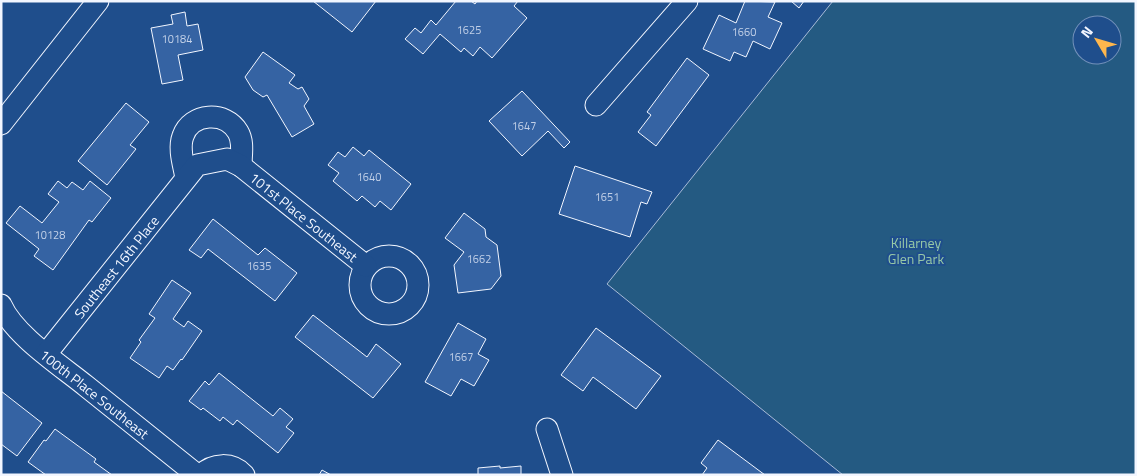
<svg xmlns="http://www.w3.org/2000/svg" width="1137" height="476" font-family="'Titillium Web',sans-serif">
	<rect width="100%" height="100%" fill="#1f4e8c"/>
	<path fill="#245a82" stroke="#a8bbd7" fill-rule="evenodd" d="M833,1H1136V475H843L607,284ZM1082,25H1112V55H1082Z"/>
	<path fill="#3563a3" stroke="#f2f6ff" d="M313,1H376L352,32Z
		M456,1H471L475,4L477,1H518L514,6L527,18L492,58L480,47L473,56L464,48L461,52L440,34L423,54L405,39L415,28L421,33L431,20L436,25Z
		M745,1L775,2L768,17L782,23L770,49L753,41L746,57L734,52L730,61L703,49L719,15L736,23Z
		M791,1H804L799,8Z
		M185,12L187,26L198,24L203,50L178,55L183,80L162,84L151,28L173,24L171,15Z
		M263,52L295,75L289,83L298,89L302,87L309,99L304,106L314,124L292,137L267,95L263,97L253,90L245,77Z
		M687,58L709,75L656,146L638,132L651,115L647,112Z
		M522,91L570,142L564,148L548,131L522,156L489,121Z
		M126,103L149,122L130,145L136,149L107,185L78,161Z
		M353,147L364,156L369,150L411,184L391,210L380,201L375,207L362,196L357,201L333,181L339,173L328,165L338,152L345,157Z
		M575,166L652,192L647,204L641,202L630,237L559,214Z
		M58,181L67,188L72,182L83,190L90,181L111,198L92,222L89,220L53,270L34,256L39,249L6,223L20,206L42,223L59,202L48,194Z
		M464,213L485,229L486,237L497,245L501,276L491,289L458,293L454,265L464,252L445,238Z
		M213,219L258,255L265,248L297,273L275,301L208,249L201,258L189,250Z
		M172,280L191,293L173,319L184,327L188,321L202,331L182,360L181,359L173,370L167,366L159,378L130,358L141,342L139,340L155,318L149,314Z
		M313,315L367,357L376,344L401,364L373,398L295,337Z
		M458,323L486,339L478,354L489,360L474,386L461,379L451,396L425,382Z
		M596,328L661,376L636,409L593,377L583,391L561,375Z
		M219,373L273,416L280,408L293,419L286,427L294,433L278,453L237,420L233,425L223,417L220,421L203,408L201,410L189,401L205,381L209,385Z
		M1,391L42,423L17,456L1,444Z
		M55,429L96,459L94,462L112,475H46L28,462L44,440L46,441Z
		M718,440L765,475H702L707,468L701,463Z
		M500,466V468L521,466V475H478V468Z
		M322,470L331,475H319Z"/>
	<g fill="none" stroke-linecap="round" stroke-linejoin="round">
		<g stroke="#f2f6ff" stroke-width="23">
			<g id="minor">
				<path d="M596,105L687,1"/>
				<path d="M1,124L98,1"/>
				<path d="M186,178C184,166 178,149 183,136C191,113 225,110 238,132C244,142 241,155 241,166"/>
				<circle cx="389" cy="285" r="29"/>
				<path id="s1" d="M1,305C14,335 60,365 86,386C123,416 160,445 197,475"/>
				<path id="s2" d="M46,354L197,165L227,159L241,166L366,266"/>
				<path d="M547,429L562,475"/>
				<path d="M201,475C213,463 232,462 244,475"/>
			</g>
		</g>
		<use href="#minor" stroke="#1f4e8c" stroke-width="21"/>
	</g>
	<g text-anchor="middle" dominant-baseline="central" stroke-width="4" stroke-linejoin="round" paint-order="stroke">
		<g font-size="11" fill="#c3d1e8">
			<text x="469" y="30">1625</text>
			<text x="744" y="32">1660</text>
			<text x="177" y="39">10184</text>
			<text x="524" y="126">1647</text>
			<text x="369" y="177">1640</text>
			<text x="607" y="197">1651</text>
			<text x="50" y="235">10128</text>
			<text x="479" y="259">1662</text>
			<text x="259" y="266">1635</text>
			<text x="461" y="357">1667</text>
		</g>
		<g font-size="14" fill="#f2f6ff" stroke="#1f4e8c">
			<text stroke="none"><textPath href="#s2" startOffset="369">101st Place Southeast</textPath></text>
			<text stroke="none"><textPath href="#s2" startOffset="112">Southeast 16th Place</textPath></text>
			<text stroke="none"><textPath href="#s1" startOffset="130">100th Place Southeast</textPath></text>
		</g>
		<g font-size="14" fill="#97c8a6" stroke="#1f4e8c">
			<text x="916" y="242">Killarney<tspan x="916" dy="16">Glen Park</tspan></text>
		</g>
	</g>
	<rect width="1137" height="476" fill="none" stroke="#f2f6ff" stroke-width="5"/>
	<g transform="translate(1097 40) rotate(308)"><circle r="24" fill="#1f4e8c" stroke="#7391ba"/>
	<path d="M0-4L9 19L0 12L-9 19Z" fill="#ffb74d"/>
	<text y="-8" font-size="14" font-weight="bold" text-anchor="middle" fill="#f2f6ff">N</text>
	</g>
</svg>
